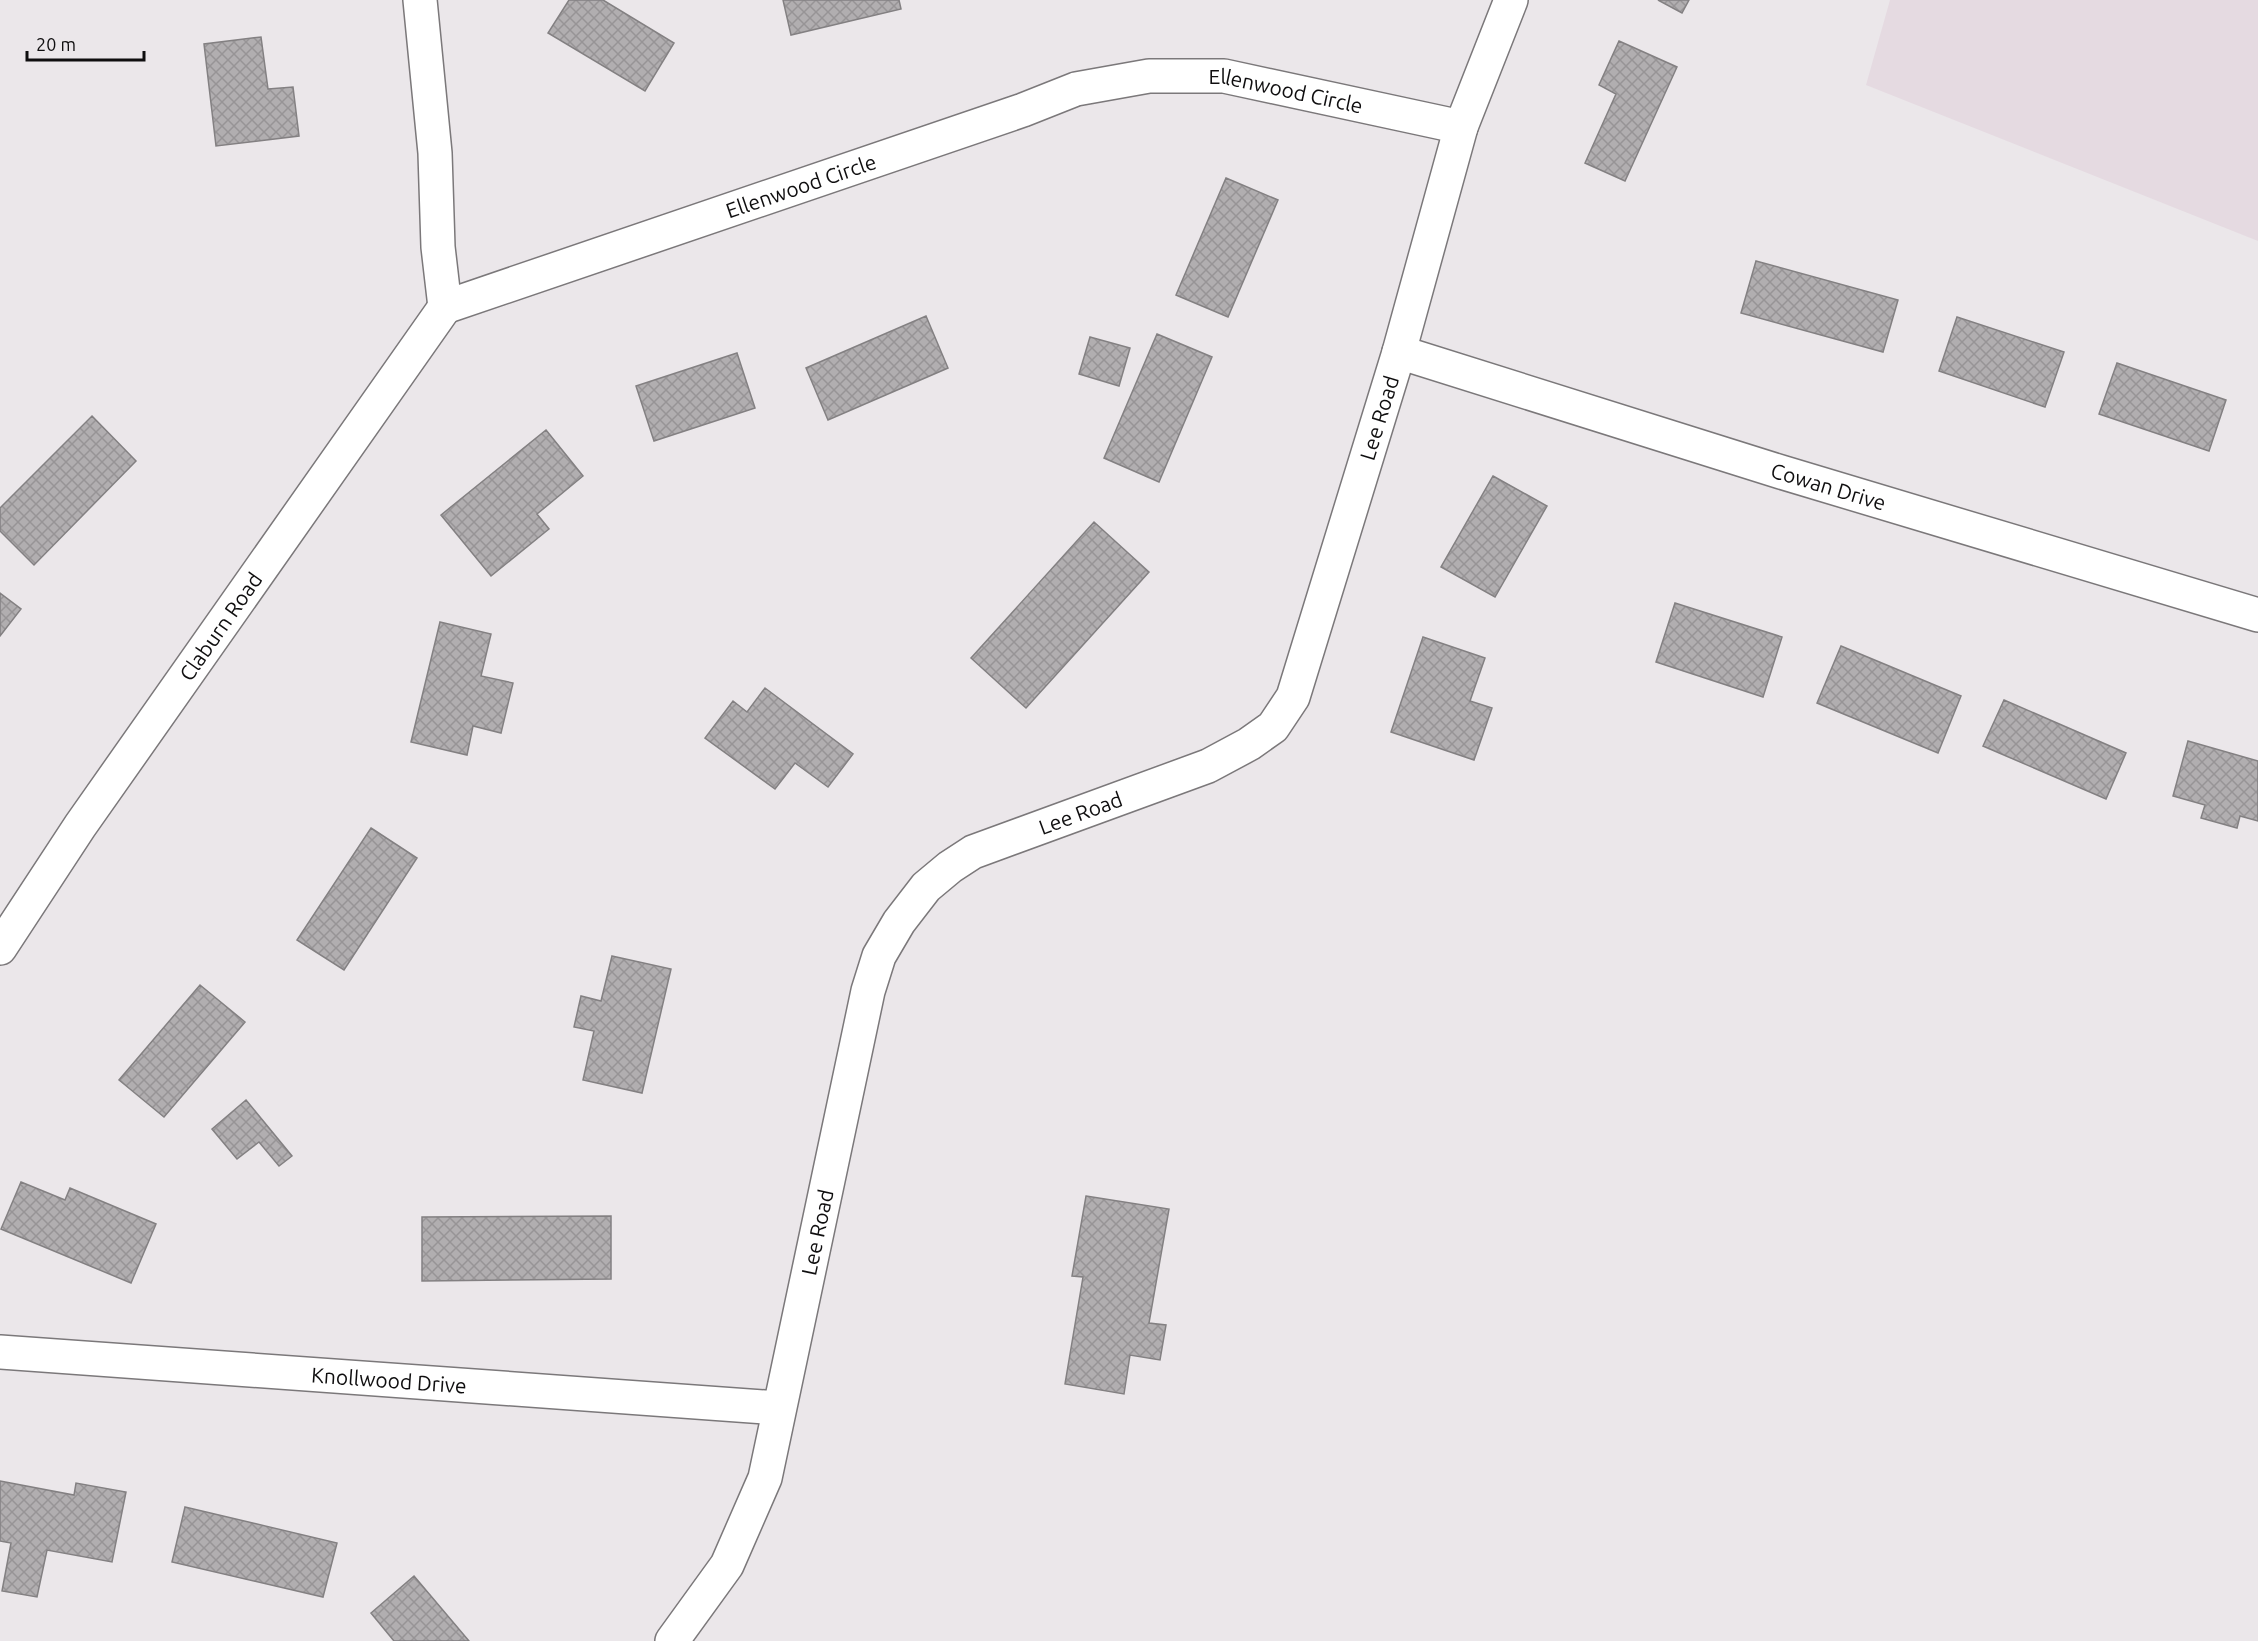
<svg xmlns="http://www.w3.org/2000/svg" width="2258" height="1641" font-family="Ubuntu,sans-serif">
	<defs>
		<pattern id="building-cross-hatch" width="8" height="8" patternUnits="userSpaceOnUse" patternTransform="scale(1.5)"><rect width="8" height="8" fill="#b1aeb0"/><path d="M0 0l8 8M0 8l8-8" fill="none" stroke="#979496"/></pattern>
	</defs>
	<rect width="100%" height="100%" fill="#ebe7ea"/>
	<path fill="#e5dae1" d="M1890,0H2258V241L1866,85Z"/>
	<path fill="url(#building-cross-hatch)" stroke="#838082" stroke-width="1.5" d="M569,0H603L674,43L645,91L548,33Z
		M783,0H899L901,9L791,35Z
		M1658,0H1689L1682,13Z
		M261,37L268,89L293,87L299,136L216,146L204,44Z
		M1619,41L1677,67L1625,181L1585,163L1616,94L1599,85Z
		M1226,178L1278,200L1228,317L1176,295Z
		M1756,261L1898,300L1883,352L1741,313Z
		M926,316L948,368L828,420L806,368Z
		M1957,317L2064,352L2045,407L1939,371Z
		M1157,334L1212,357L1159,482L1104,458Z
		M1090,337L1130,348L1119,386L1079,374Z
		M737,353L755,408L654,441L636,386Z
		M2117,363L2226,400L2209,451L2099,414Z
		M92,416L136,461L34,565L0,531V508Z
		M546,430L583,476L537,514L549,529L491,576L441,515Z
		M1493,476L1547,506L1495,597L1441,567Z
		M1094,522L1149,572L1026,708L971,658Z
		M0,593L21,609L0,636Z
		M1675,603L1782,637L1763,697L1656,662Z
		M440,622L491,634L481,676L513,683L501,733L473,726L467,755L411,742Z
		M1423,637L1485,658L1470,701L1492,708L1474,760L1391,732Z
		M1841,646L1961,696L1938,753L1817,703Z
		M765,688L853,754L828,787L795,763L775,789L705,738L733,701L747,712Z
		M2004,700L2126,753L2106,799L1983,746Z
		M2188,741L2258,761V821L2240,816L2237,828L2201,818L2205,805L2173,796Z
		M371,828L417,858L344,970L297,940Z
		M612,956L671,969L642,1093L583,1080L594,1031L574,1027L581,996L601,1001Z
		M200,985L245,1022L164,1117L119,1080Z
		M246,1100L292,1156L279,1166L259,1142L237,1159L212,1129Z
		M21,1182L65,1200L70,1188L156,1224L131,1283L1,1229Z
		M1086,1196L1169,1209L1149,1323L1166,1325L1160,1360L1130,1355L1124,1394L1065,1384L1083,1277L1072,1276Z
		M611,1216V1279L422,1281V1217Z
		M0,1481L74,1495L76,1483L126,1492L112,1562L47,1550L37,1597L2,1591L11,1543L0,1541Z
		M185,1507L337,1543L323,1597L172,1562Z
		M414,1576L469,1641H394L371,1613Z"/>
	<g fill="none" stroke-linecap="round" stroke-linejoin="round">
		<g stroke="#7b787a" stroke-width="36">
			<g id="minor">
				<path d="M420,0L435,153L438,247L445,307"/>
				<path id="s1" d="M445,307L1023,110L1076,89L1149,76H1224L1461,127"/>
				<path id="s2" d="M1399,352L1781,472L2258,615"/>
				<path id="s3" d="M0,948L80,826L445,307"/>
				<path id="s4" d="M0,1352L779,1408"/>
				<path id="s5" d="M672,1641L727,1565L765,1478L868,991L879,956L899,922L926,887L950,867L973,852L1208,766L1249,744L1273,727L1293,697L1399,352L1461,127L1511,0"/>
			</g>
		</g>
		<use href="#minor" stroke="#fff" stroke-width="33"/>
	</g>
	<g text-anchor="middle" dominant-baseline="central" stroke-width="6" stroke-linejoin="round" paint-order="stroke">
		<g font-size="21" fill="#0f0e0f" stroke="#ebe7ea">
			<text stroke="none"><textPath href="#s1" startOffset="880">Ellenwood Circle</textPath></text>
			<text stroke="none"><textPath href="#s1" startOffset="376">Ellenwood Circle</textPath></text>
			<text stroke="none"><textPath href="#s5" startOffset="1520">Lee Road</textPath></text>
			<text stroke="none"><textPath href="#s2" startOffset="450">Cowan Drive</textPath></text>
			<text stroke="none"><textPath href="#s3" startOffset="390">Claburn Road</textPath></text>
			<text stroke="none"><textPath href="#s5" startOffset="980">Lee Road</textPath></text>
			<text stroke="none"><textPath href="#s5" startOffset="440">Lee Road</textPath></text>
			<text stroke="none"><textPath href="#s4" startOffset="390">Knollwood Drive</textPath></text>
		</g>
	</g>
	<path d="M27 51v9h117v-9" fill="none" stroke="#0f0e0f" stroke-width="3"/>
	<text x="36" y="51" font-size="18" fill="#0f0e0f" stroke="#ebe7ea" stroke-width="4.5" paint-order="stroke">20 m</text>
</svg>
